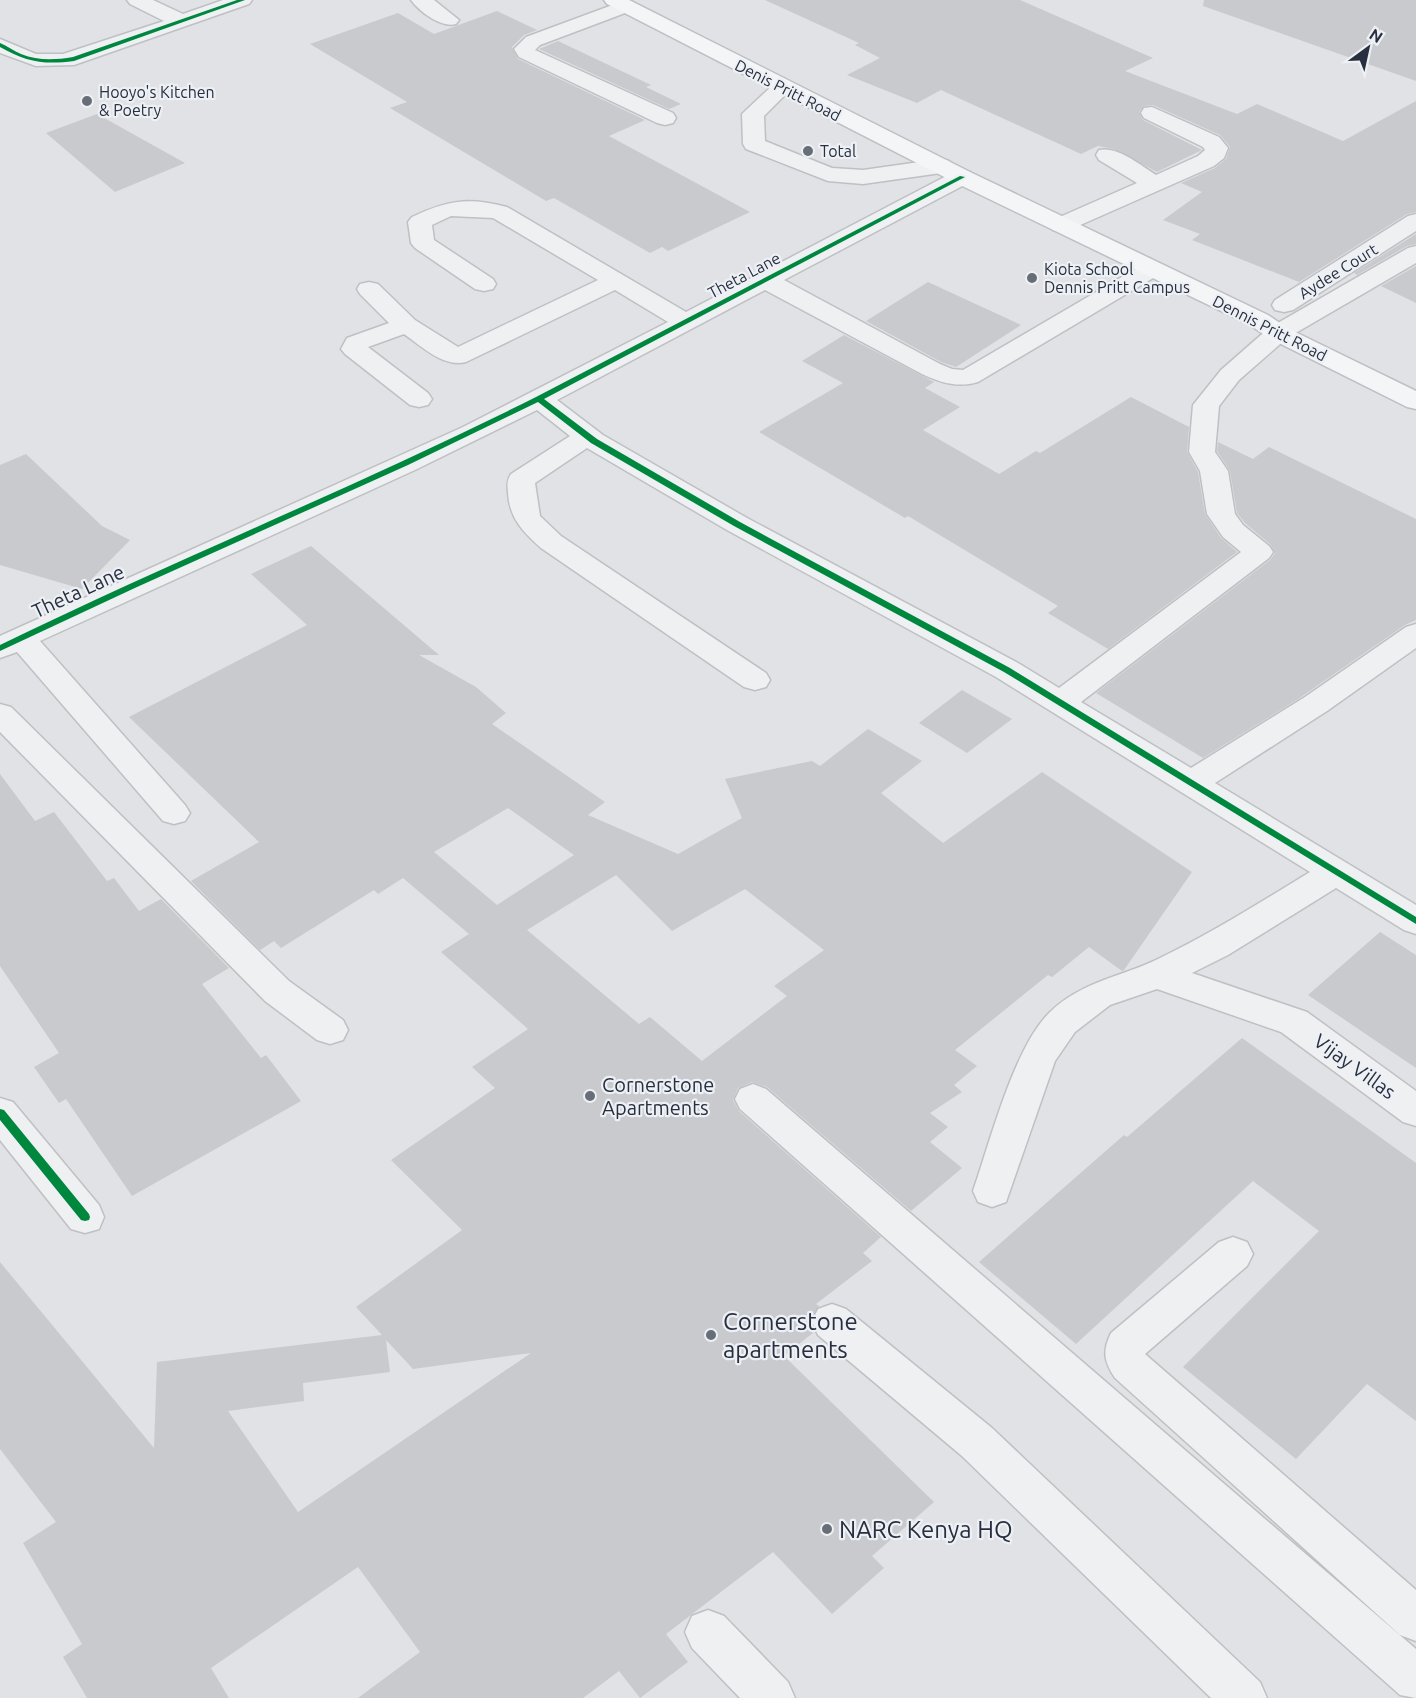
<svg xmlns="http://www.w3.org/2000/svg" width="1416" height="1698" font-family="Ubuntu,sans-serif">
	<rect width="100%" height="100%" fill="#e0e2e5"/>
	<path fill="#c8cacd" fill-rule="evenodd" d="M765,0H1020L1153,58L1125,71L1237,114L1257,104L1343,141L1416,101V212L1407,214L1299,282L1192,240L1200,234L1163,220L1202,192L1181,183L1215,168L1226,159L1230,147L1220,135L1153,105L1144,106L1139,112L1143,120L1202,150L1157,172L1114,149L1098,146L1081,154L941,90L917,103L847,75L880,58L855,45L859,43Z
		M1204,0H1416V81L1203,6Z
		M497,11L537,30L524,35L512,47L518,59L645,120L609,136L750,212L668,251L662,247L650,253L554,198L546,201L390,108L407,102L310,44L398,13L434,34Z
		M558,41L651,85L646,87L681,104L669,109L539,49Z
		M97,114L185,163L115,192L46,133Z
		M1416,234V244L1407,246L1357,275L1354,273Z
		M1416,266V303L1381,286Z
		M928,282L1021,325L956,367L941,362L866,321Z
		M844,335L934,382L925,388L960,407L923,430L999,474L1036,451L1040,453L1131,397L1189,427L1187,452L1198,472L1205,514L1221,538L1237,552L1108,649L1048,613L1058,606L908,516L905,518L759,432L843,383L802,361Z
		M1218,442L1253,459L1269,447L1416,519V620L1405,625L1298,699L1203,758L1096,693L1270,560L1275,553L1270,544L1245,523L1237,513L1230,471L1217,451Z
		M26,454L102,526L130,540L82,589L0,565V465Z
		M311,546L439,655H419L476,687L506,713L492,724L605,802L588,815L678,854L742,818L725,779L812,761L820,766L868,729L922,761L881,793L943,843L1042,772L1192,872L1124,970L1122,971L1089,947L1052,977L1048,975L955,1050L977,1066L954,1085L962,1092L930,1113L948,1127L930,1142L962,1168L911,1211L767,1087L752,1082L738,1088L733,1100L739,1111L881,1237L863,1253L872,1261L816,1304L819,1306L810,1321L814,1332L784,1356L934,1502L872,1556L884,1568L832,1614L773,1552L666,1634L688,1662L640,1698L619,1671L583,1698H358L420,1652L358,1567L211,1668L229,1698H87L63,1657L82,1644L23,1543L56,1522L0,1449V1262L154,1448L157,1362L382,1335L356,1307L462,1230L391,1160L495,1088L472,1067L528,1029L441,952L469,934L403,878L378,894L374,890L281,948L274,941L260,950L191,881L259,842L129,717L307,625L251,574ZM508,808L574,855L497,905L434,852ZM616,875L672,931L745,889L824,950L774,986L787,996L702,1061L650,1017L639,1024L527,930ZM386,1340L413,1369L531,1353L298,1512L228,1411L304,1401L303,1383L390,1372Z
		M962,690L1012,719L967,753L919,723Z
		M0,774L35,821L54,812L107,881L114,878L139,911L161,899L229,968L202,984L261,1058L266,1055L301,1101L132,1196L66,1099L59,1103L34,1067L59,1053L0,966Z
		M1380,932L1416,955V1068L1308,995Z
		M1242,1038L1416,1163V1421L1367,1384L1296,1459L1183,1367L1319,1231L1253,1181L1076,1344L979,1262L1124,1135L1127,1137Z"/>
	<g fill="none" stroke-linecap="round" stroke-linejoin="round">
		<g stroke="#bec0c3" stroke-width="3">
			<path id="minor" d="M127,0H153L183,14L223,0H252L249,4L74,65L36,66L0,53V39L36,54H63L164,21L130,4Z
				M411,0H434L459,20L456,24C441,28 420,12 411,0Z
				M626,0L633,2L636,6L633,10L540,45L535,50L673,113L676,118L673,123L665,125L657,123L519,57L514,49L526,37Z
				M782,81L789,83L793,87L764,116L765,141L832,168L863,170L941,159L949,161L952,166L949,171L941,173L863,184L828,181L746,149L743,144L742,114L775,83Z
				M1152,107L1219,137L1228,148L1224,158L1214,166L1069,230L1061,232L1053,230L1049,225L1053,220L1137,183L1099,160L1096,155L1099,150C1118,146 1140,165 1156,175L1198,156L1205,150L1203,147L1144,118L1141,113L1144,108Z
				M962,170L970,172L973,177L970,182L784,280L940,364L952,369L963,370L1144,264L1152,262L1160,264L1164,269L1160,274L978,382C958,388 941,383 922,374L765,290L557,400L603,435L747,518L1018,663L1059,688L1241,552L1223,537L1207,514L1200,471L1189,452L1193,405L1221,370L1269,328L1408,248L1416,246V263L1287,338L1239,380L1219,406L1215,452L1228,471L1235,514L1243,525L1269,546L1273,552L1269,558L1081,702L1191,768L1305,697L1406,627L1416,624V648L1327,711L1215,783L1416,905V934L1404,930L1336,888L1228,955L1192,973L1307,1012L1416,1091V1126L1403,1122L1281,1032L1157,989L1110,1005L1075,1032L1055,1061L1006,1202L992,1207L978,1202L973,1191C990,1142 1014,1047 1050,1012C1082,981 1122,977 1160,958C1212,933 1261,902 1310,872L996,677L727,530L587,448L535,483L540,516L561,536L766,673L770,680L766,687L755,690L744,687L541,548C523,532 509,518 508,492C507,485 507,480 511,474L570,436L537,410L415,470L40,641L185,805L190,813L185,821L174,824L163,821L17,652L0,658V636L463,427L668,322L615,290L466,362C444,368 421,346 404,334L368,347L428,393L432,399L428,405L419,407L410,405L345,354L341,349L347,338L389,323L360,294L357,289L360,284L369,282L378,284L415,320L458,347L598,280L493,218L451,216L432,225L434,240L493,279L496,284L493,289L484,291L475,289L415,248L411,243L408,222L412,217C448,200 468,197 507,207L686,312L954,172Z
				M1416,214V231L1293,310L1284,312L1275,310L1272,305L1275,300L1408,216Z
				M0,704L11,707L289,981L343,1020L348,1030L343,1040L330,1044L317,1040L265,1001L0,732Z
				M753,1084L766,1089L1416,1649V1698L1400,1695L740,1109L735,1099L740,1089Z
				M0,1098L13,1102L99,1205L104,1217L99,1229L85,1233L71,1229L0,1140Z
				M1233,1237L1247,1242L1253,1254L1247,1266L1145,1354L1416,1590V1641L1400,1635L1115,1378C1104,1361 1102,1352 1111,1333L1219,1242Z
				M832,1304L846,1309L992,1428L1260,1682L1267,1698H1211L962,1456L818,1335L812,1322L818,1309Z
				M708,1610L724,1616L788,1682L795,1698H740L692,1648L685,1632L692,1616Z"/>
		</g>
		<g stroke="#bdbfc3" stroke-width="3">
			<path id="major" d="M604,0H629L970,172L1268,315L1287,328L1416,391V409L1407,407L1269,338L1250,325L954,182L607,4Z"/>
		</g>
		<use href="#minor" fill="#eff0f2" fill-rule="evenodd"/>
		<use href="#major" fill="#f4f5f6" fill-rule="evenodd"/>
		<g stroke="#edf0f5" stroke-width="4">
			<path id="cycleway" d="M237,0H245L74,61C44,65 26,62 0,47V43C7,46 14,51 21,54C38,61 55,60 73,57Z
				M960,176L965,177L544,399L597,439L740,522L1010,668L1416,917V924L1004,672L734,526L591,443L538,402L408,465L137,587L0,651V645C177,559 360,485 536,397Z
				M0,1109L4,1110L89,1214L90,1217L89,1220L85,1221L81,1220L0,1120Z"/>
		</g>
		<use href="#cycleway" fill="#00873e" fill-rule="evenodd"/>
	</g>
	<g fill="#686e78" stroke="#edf0f5" stroke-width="2">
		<circle cx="87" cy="101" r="6"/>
		<circle cx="808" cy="151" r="6"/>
		<circle cx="1032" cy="278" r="6"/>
		<circle cx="590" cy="1096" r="6"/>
		<circle cx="711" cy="1335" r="6"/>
		<circle cx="827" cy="1529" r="6"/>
	</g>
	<g text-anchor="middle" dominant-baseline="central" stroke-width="4.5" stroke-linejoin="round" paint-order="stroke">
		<g font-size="16" fill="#282f3e" stroke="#edf0f5">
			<text transform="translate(788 90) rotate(27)">Denis Pritt Road</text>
			<text transform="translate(1338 271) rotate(-32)">Aydee Court</text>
			<text transform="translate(744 275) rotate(-28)">Theta Lane</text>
			<text transform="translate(1270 328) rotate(27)">Dennis Pritt Road</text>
		</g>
		<g font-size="16" fill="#282f3e" stroke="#edf0f5" text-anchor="start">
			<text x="99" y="92">Hooyo's Kitchen<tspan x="99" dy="18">&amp; Poetry</tspan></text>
			<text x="820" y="151">Total</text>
			<text x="1044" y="269">Kiota School<tspan x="1044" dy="18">Dennis Pritt Campus</tspan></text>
		</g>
		<g font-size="20" fill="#282f3e" stroke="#edf0f5">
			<text transform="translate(78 591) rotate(-25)">Theta Lane</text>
			<text transform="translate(1355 1066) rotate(36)">Vijay Villas</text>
		</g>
		<g font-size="20" fill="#282f3e" stroke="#edf0f5" text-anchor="start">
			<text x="602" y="1084">Cornerstone<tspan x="602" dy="23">Apartments</tspan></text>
		</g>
		<g font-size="24" fill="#282f3e" stroke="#edf0f5" text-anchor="start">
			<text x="723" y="1321">Cornerstone<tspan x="723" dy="28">apartments</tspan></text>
			<text x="839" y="1529">NARC Kenya HQ</text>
		</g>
	</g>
	<g transform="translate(1368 48) rotate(33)" stroke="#edf0f5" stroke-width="4.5" paint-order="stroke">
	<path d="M0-4.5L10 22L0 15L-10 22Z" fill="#282f3e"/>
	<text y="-9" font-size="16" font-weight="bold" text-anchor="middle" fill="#282f3e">N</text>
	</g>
</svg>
